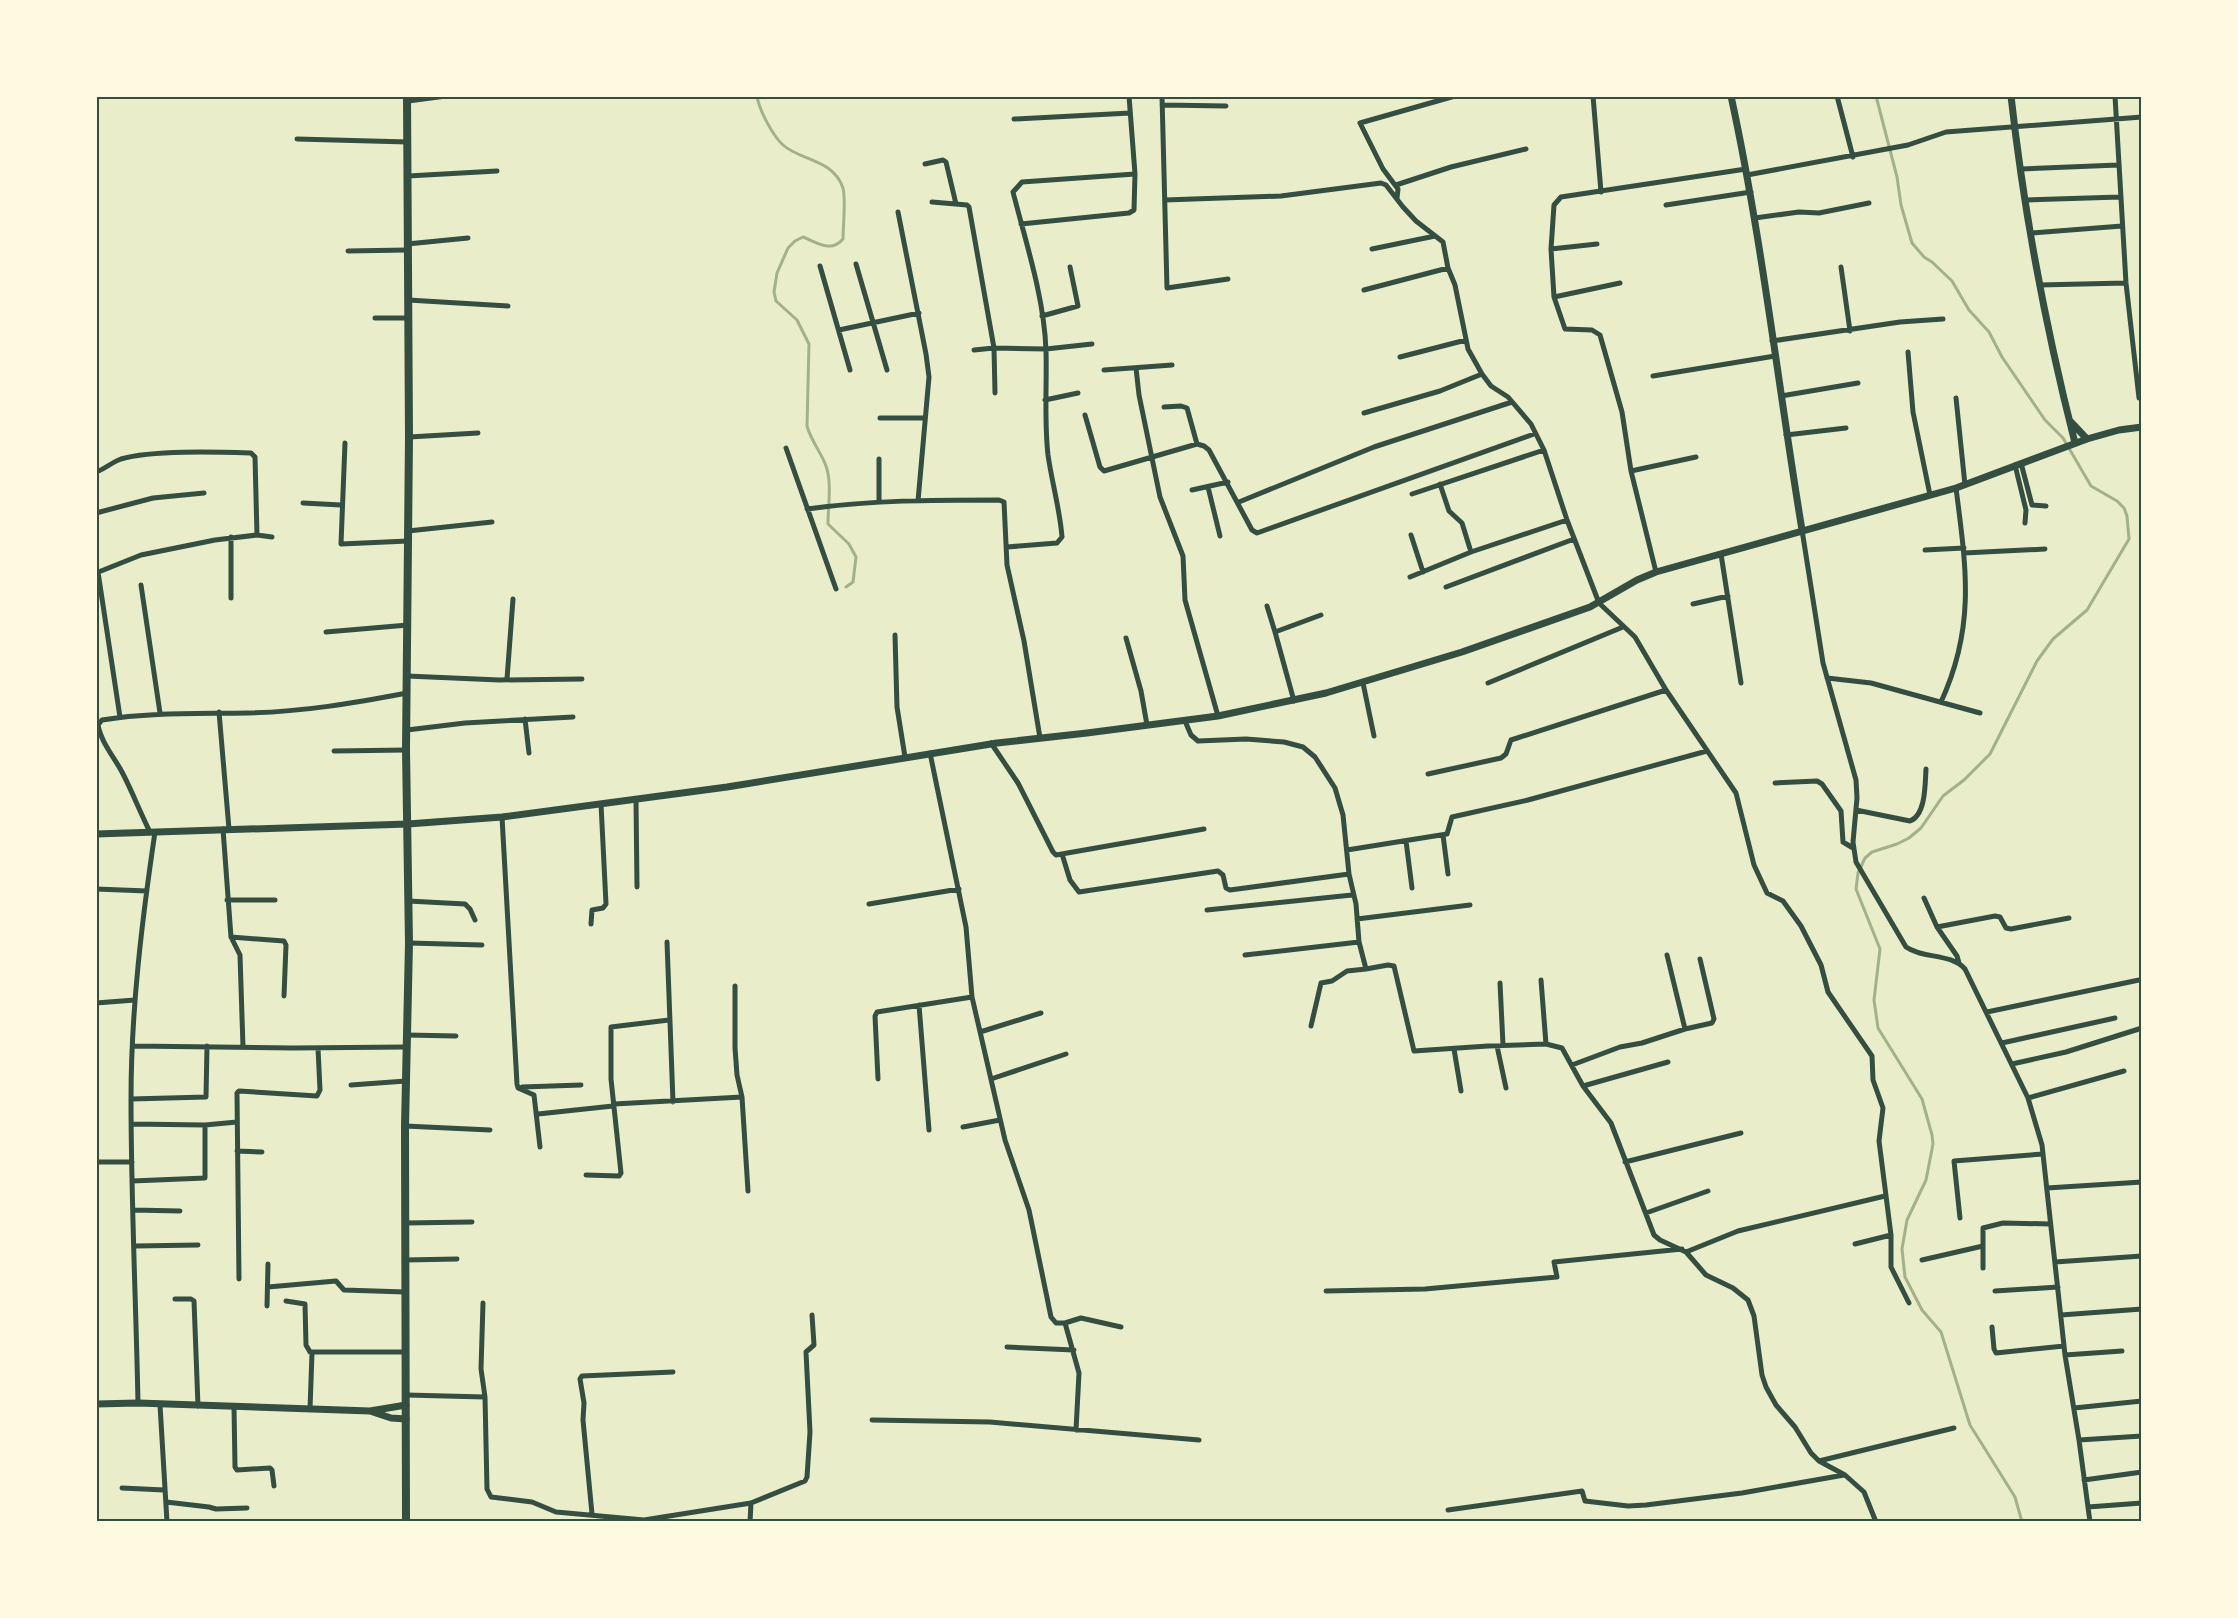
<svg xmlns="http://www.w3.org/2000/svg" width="2238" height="1618" font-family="'Times New Roman',serif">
	<rect width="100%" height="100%" fill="#e9edc9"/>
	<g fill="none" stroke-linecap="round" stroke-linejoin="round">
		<path stroke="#a3b18a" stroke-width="3" d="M757,96C759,110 773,136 783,145C801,161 833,159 843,188C846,200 843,226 843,239C831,253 818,243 803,237L795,241L788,248L777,273L774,292L776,301L797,320L809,344L807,426C811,441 821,452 826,466C832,483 828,506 828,524L849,544L856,557L853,582L846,587
			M1876,96L1897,177L1901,205L1912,243L1924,257L1932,262L1952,281L1969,310L1989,332L2002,357L2045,420L2063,438L2091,486L2117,501L2124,508L2127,516L2129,539L2087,610L2053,639L2037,661L1990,754L1964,780L1943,796L1921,828L1909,838L1897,844L1872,852L1865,858L1858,873L1856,889L1880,949L1874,1000L1878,1028L1922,1099L1932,1135L1933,1144L1926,1180L1907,1220L1902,1249L1905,1277L1922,1310L1941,1332L1970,1425L2015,1497L2022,1522"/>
		<path stroke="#344e41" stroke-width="5" d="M1162,96L1167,288L1228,279
			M1593,96L1601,192
			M1837,96L1853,157
			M2115,96L2126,283L2139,398
			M408,101L446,96
			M1162,105L1226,106
			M1014,119L1130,113
			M297,139L408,142
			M925,164L943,160L946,162L956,204
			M2021,169L2118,165
			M1747,175L1908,145L1946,132L2142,117
			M408,176L497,171
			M1396,185L1451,167L1526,149
			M1397,198L1398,189L1383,169L1360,123L1455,96
			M1165,200L1281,196L1381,183L1386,185L1403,207L1416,221L1443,242L1448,268L1455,285L1468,349L1482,374L1491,386L1508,397L1531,424L1544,450L1567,520L1599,603L1635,637L1666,690
			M2026,200L2120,197
			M932,202L967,205L969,207L994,348L995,393
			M1666,205L1751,192
			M898,212L926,354L929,377L918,501
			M1755,218L1799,212L1819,213L1869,203
			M1021,224L1129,213L1134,210L1135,174L1129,96
			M2031,233L2122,226
			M407,244L468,238
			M1372,249L1435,236
			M1551,249L1597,244
			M348,251L407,250
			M856,264L887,370
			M820,266L850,370
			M1841,267L1850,331
			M2039,285L2126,283
			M1364,290L1448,268
			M1554,297L1620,283
			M408,300L508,306
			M1042,316L1078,306L1070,267
			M375,318H408
			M839,330L919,313
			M1772,341L1900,322L1943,319
			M974,350L994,348L1046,349L1092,344
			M1908,352L1913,412L1930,495
			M1400,357L1466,340
			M1136,368L1139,395L1160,497L1183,556L1185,600L1218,716
			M1104,370L1172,365
			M1653,376L1775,356
			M1781,396L1858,383
			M1956,398L1965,485
			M1045,400L1078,393
			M1164,407L1181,406L1187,408L1197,444
			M1364,413L1440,391L1482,374
			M1085,415L1100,467L1104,471L1197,444L1204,446L1209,450L1252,530L1257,533L1534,434
			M880,418H925
			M1786,435L1846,428
			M409,437L478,433
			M345,443L341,544L408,541
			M786,448L836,589
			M2021,463L2032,505L2046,506
			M2015,465L2026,510L2025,523
			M1631,471L1696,457
			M96,472C105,469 112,462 121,459C152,450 217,452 251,453L255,457L257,535
			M1440,484L1449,511L1462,523L1471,552
			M1208,487L1220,536
			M1192,490L1228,482
			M1412,494L1544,450
			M879,502V459
			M1239,502L1374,447L1512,402
			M303,503L341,505
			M807,509C870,500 935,500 999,500L1004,502L1007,565L1024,641L1040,738
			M96,513L153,498L204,493
			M1802,530L1823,663L1856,780L1857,798L1853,842L1856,862L1906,947C1923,959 1951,953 1965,969L2028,1098L2042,1145L2065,1355L2079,1440L2090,1522
			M408,531L492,522
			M1411,535L1423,572
			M1007,547L1057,543L1062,537C1060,510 1052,483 1048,455C1044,420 1047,385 1046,350C1044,297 1026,243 1013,192L1022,182L1135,174
			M1925,550L1964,548
			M1964,553L2045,549
			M1721,554L1741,683
			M98,572L120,717
			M1656,572L1631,471L1622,412L1600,335L1592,330L1565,329L1554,297L1551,249L1554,205L1561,197L1746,169
			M96,573L141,555L215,540L257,535L272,537
			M1410,577L1471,552L1567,520
			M141,585L160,713
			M1446,587L1574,539
			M231,598V537
			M1693,604L1728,596
			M1267,606L1275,632
			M326,632L408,625
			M895,635L897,707L905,757
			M1126,638L1141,691L1147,725
			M407,676L499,680L582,679
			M1827,678L1871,683L1980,713
			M507,679L513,599
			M1363,683L1374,736
			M1488,683L1623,627
			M1294,701L1275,632L1321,615
			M1941,702C1976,626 1966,567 1956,488
			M219,712L229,829
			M525,719L529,753
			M1185,721L1191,735L1198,741L1246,739L1284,742L1303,747L1315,757L1335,788L1343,815L1349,874L1356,904L1359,942L1366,969L1388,965L1394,966L1414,1051L1488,1046L1546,1044L1562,1048L1583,1086L1611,1123L1654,1235L1660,1240L1686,1252L1706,1275L1733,1288L1748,1300L1754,1316L1762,1375L1766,1387L1776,1405L1795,1427L1811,1453L1819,1461L1845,1475L1864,1492L1876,1522
			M407,730L465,723L573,717
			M991,743L1018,783L1053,852L1056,855L1204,829
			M334,751L406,750
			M930,753L966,927L972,997L1005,1140L1029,1210L1051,1317L1056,1323H1065L1081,1318L1121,1327
			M1428,774L1501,758L1506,754L1511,740L1666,690L1736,793L1754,865L1767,893L1783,901L1801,926L1821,965L1828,992L1872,1056L1873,1080L1883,1108L1879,1141L1891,1235L1855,1244
			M1775,783L1817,781L1822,784L1841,811L1843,842L1853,848
			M636,800L637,887
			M1856,810L1910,821C1926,815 1925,784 1926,769
			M502,817L517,1084L518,1088L534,1095L540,1147
			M223,829L231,937L240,955L243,1047
			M150,832C140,812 132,791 122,772C114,757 101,742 98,725L102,720C150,712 199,714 248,713C302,712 354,703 407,693
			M1443,835L1448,874
			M1406,841L1412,888
			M1347,850L1447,834L1452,817L1528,800L1707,751
			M1062,854L1070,880L1079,892L1218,871L1223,875L1226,888L1230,890L1349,874
			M96,889L147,891
			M1924,898L1937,927L1957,956L1959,963
			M227,900H275
			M408,901L465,904L470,909L475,920
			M869,904L959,889
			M1207,910L1352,895
			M1357,919L1470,905
			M591,924L592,910L603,908L606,904L601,804
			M1937,927L1995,916L2000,917L2006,928L2011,929L2069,918
			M231,937L284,941L286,945L284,996
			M667,942L673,1102
			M409,943L482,945
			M1245,955L1359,942
			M1667,955L1685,1029
			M1541,980L1546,1044
			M1500,983L1503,1045
			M735,986V1048L737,1075L742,1097L748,1191
			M96,1003L135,1000
			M919,1005L929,1130
			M1987,1012L2139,980
			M1311,1026L1321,983L1332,981L1347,971L1366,969
			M980,1032L1041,1013
			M406,1035L456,1036
			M2002,1043L2115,1018
			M133,1046L293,1048L406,1047
			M1497,1046L1506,1088
			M1454,1049L1461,1091
			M2012,1064L2066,1052L2142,1028
			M1572,1065L1620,1047L1642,1043L1685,1029L1712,1023L1714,1019L1700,959
			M878,1079L875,1016L877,1012L972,997
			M991,1079L1066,1054
			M351,1085L406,1081
			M1583,1086L1668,1062
			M522,1087L581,1085
			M2028,1098L2124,1071
			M131,1099L206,1097L207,1046
			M614,1104L742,1097
			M538,1114L613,1106
			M132,1124L205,1125L237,1122
			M405,1126L490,1130
			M963,1127L1000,1120
			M237,1151L262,1152
			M96,1162H132
			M1625,1162L1741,1133
			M586,1175L619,1176L621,1173L611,1079V1027L669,1020
			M132,1181L205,1178V1125
			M2047,1188L2142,1182
			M133,1210L180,1211
			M1646,1213L1708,1191
			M1960,1218L1954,1161L2043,1154
			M405,1223L472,1222
			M1891,1235V1267L1909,1303
			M135,1246L198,1245
			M1686,1252L1738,1231L1885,1196
			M405,1260L457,1259
			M1922,1260L1983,1246
			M2055,1262L2142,1256
			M1983,1268V1228L2003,1223L2050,1224
			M239,1279L237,1093L239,1091L317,1096L320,1090L318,1048
			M268,1287L336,1281L344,1290L405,1292
			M1326,1291L1425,1289L1557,1277L1554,1262L1682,1249
			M1995,1291L2058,1287
			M175,1299H191L194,1301L198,1406
			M286,1301L305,1304L306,1345L310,1352H405
			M483,1303L481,1369L485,1397L487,1489L491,1497L532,1502L556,1512L644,1520L751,1503L805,1481L807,1477L810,1432L806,1352L814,1345L812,1315
			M267,1306L268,1264
			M2061,1315L2142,1309
			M1065,1323L1079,1373L1076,1430
			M1992,1327L1994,1349L1996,1353L2064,1346
			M1007,1347L1074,1350
			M2065,1355L2122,1351
			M406,1395L485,1397
			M138,1403C136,1302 131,1200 131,1099C131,1010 142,920 155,832
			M160,1405L167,1522
			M234,1407L235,1467L237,1470L270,1468L272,1470L274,1486
			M2074,1408L2142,1401
			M310,1409L312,1353
			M872,1420L990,1422L1199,1440
			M2079,1440L2142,1436
			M1819,1461L1954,1428
			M2084,1480L2142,1472
			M122,1488L164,1490
			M166,1502L209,1507L216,1509L247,1508
			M2088,1507L2142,1503
			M1448,1510L1582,1491L1585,1501L1628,1506L1646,1505L1742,1493L1844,1475
			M592,1514L583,1420L584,1403L580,1379L582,1376L673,1372
			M750,1522L751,1503"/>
		<path stroke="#344e41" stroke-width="7" d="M1731,96C1762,239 1778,385 1802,530
			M2011,96C2024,213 2046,329 2075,443
			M2070,421L2087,439
			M96,834L408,824L502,817L727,787L997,743L1087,733L1218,716L1326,693L1462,652L1590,607L1637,580L1656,572L1956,488L2087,439L2119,430L2142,427
			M96,1404L138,1403L370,1411L406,1405
			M370,1411L391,1418L406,1419"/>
		<path stroke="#344e41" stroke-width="8" d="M406,1522L405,1126L409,943L406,750L409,437L407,96"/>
	</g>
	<rect width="2238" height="1618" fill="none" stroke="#fefae0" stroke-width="195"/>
	<rect x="98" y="98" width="2042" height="1422" fill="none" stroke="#344e41" stroke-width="2"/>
</svg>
